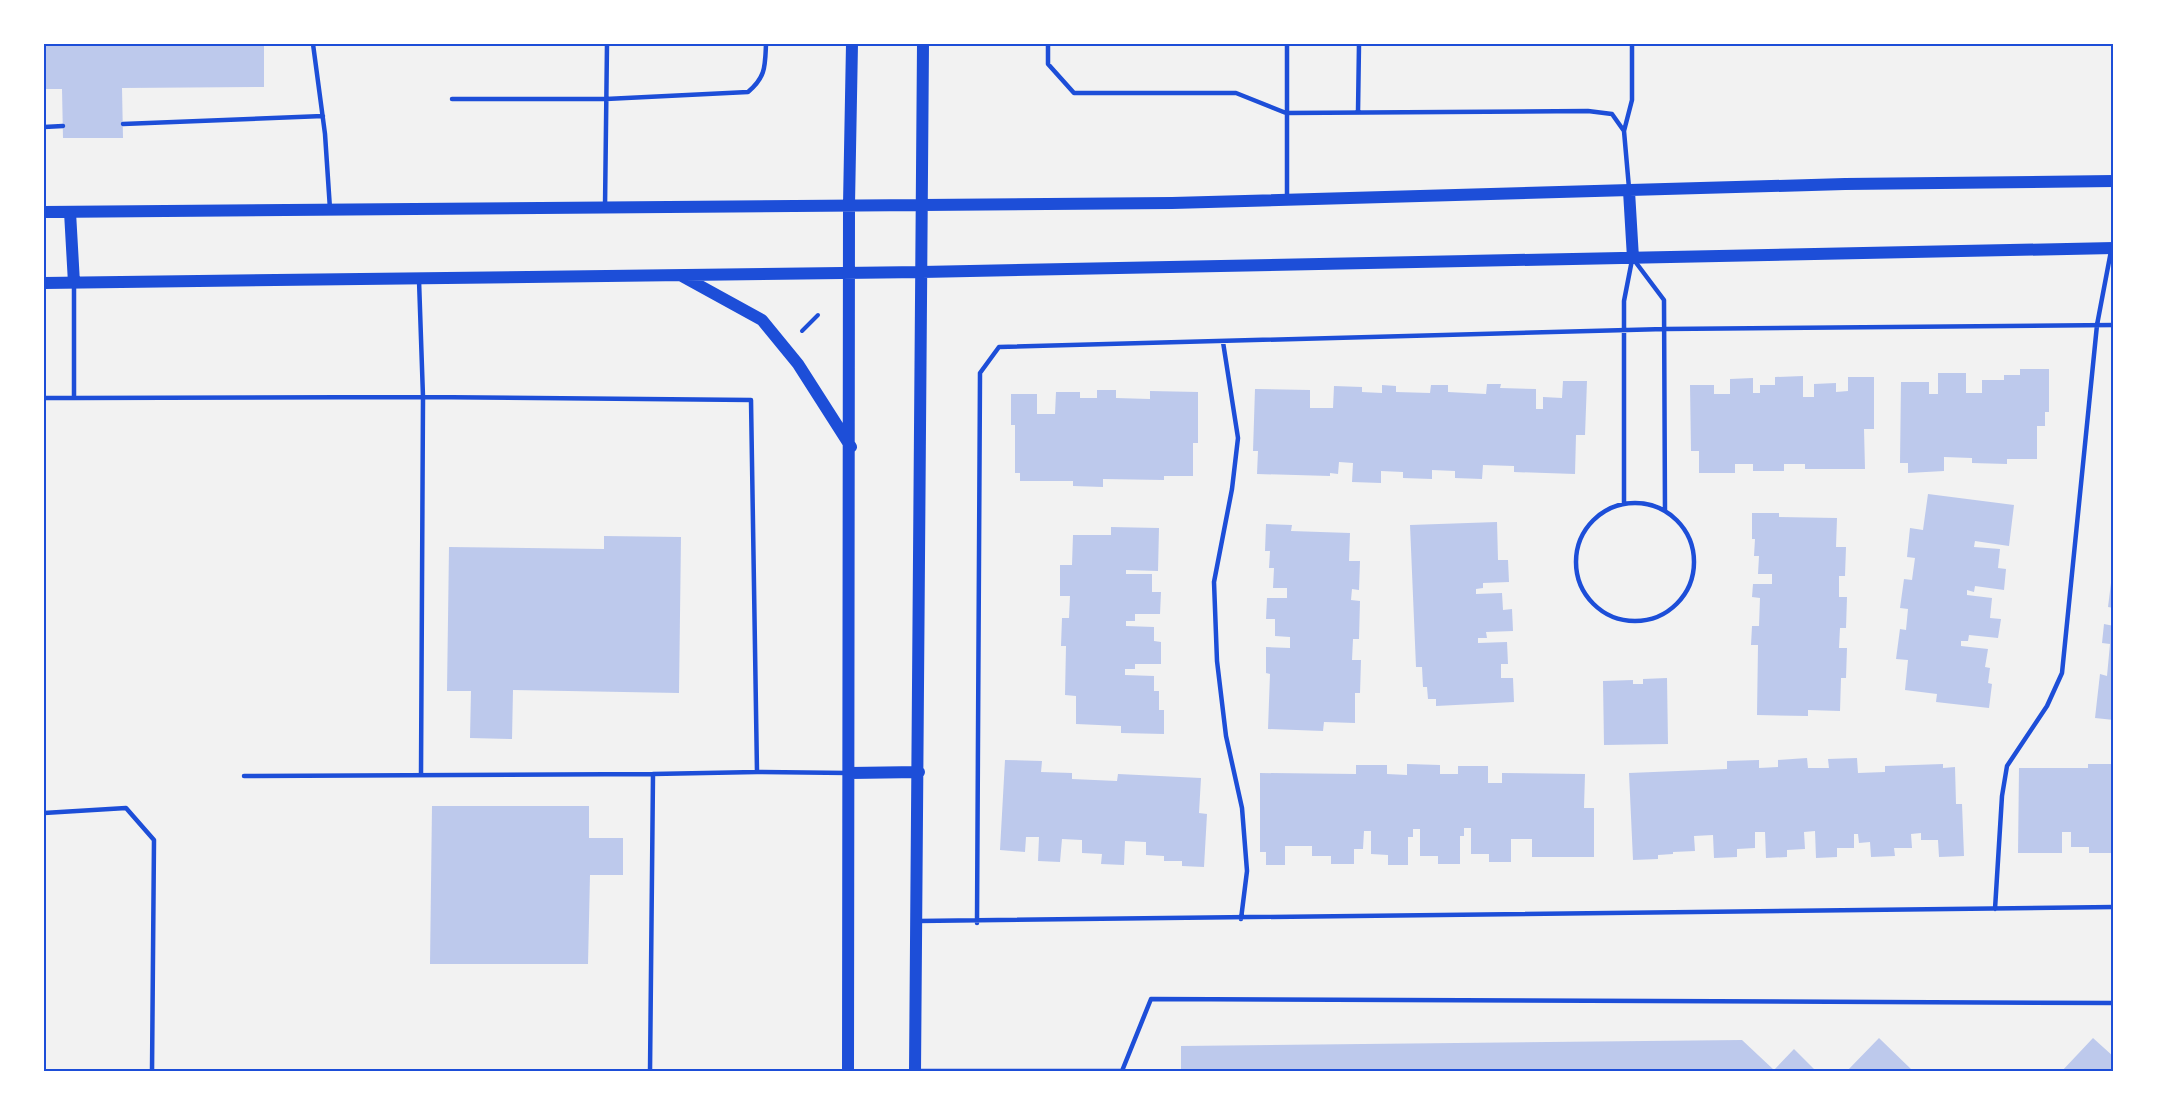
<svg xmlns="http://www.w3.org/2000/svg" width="2157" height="1115" font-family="'Asap Condensed',sans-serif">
	<rect width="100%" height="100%" fill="#f2f2f2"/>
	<path fill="#bdc9ec" d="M44,44H264V87L122,88L123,138H63L62,89H44Z
		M2020,369H2049V412H2045V426H2037V459H2007V464L1972,463V458L1944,457V471L1908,473V463H1900L1901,382H1929V394H1938V373H1966V393H1982V380H2004V375H2020Z
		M1803,376V397H1814V384L1836,383V392L1848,391V377H1874V429H1864L1865,469H1805V464H1784V471H1753V464H1735V473H1699V451H1691L1690,385H1714V394H1730V379L1753,378V393H1760V385H1775V377Z
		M1563,381H1587L1585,435H1576L1575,474L1514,472V466L1483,465L1482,479L1455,478V471L1432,470V479L1403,478V472L1381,471V483L1352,482L1353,463L1339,462L1338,474L1330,473V476L1257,474L1258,451H1253L1255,389L1310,390V408H1333L1334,386L1362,387V392L1382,393V385L1396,386V392L1430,393L1431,385H1448V392L1486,394L1487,384H1501L1500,388L1536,389V409H1543V397L1562,398Z
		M1097,390H1116V398L1150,399V391L1198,392V443H1193V476H1164V480L1103,479V487L1073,486V481H1020V473H1015V425H1011V394H1037V414H1055L1056,392H1080V398H1097Z
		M1928,494L2014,505L2009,546L1975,541L1974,547L2000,549L1998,568L2006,569L2004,590L1975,586L1974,592L1967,590V595L1992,598L1990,618L2001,619L1998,638L1969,635L1968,641H1961V646L1988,649L1985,667L1990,668L1988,683L1992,684L1989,708L1936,702L1937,694L1905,690L1908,660L1896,659L1900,629L1906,630L1908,609L1900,608L1904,579L1912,580L1915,558L1907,557L1910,528L1923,530Z
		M1752,513H1779V517L1837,518L1836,547H1846L1845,576H1839V597H1847L1846,628H1840L1839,648H1847L1846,678H1841L1840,711L1808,710V716L1757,715L1758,645H1751L1752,626H1759L1760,598L1752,597L1753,584H1772V574H1758L1759,556H1754L1755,539H1752Z
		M1497,522L1498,560H1508L1509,582L1483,583V588L1476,589V594L1502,593L1503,610L1512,609L1513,631L1486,632L1487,638H1478V643L1507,642L1508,664H1501V678H1513L1514,702L1436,706V699H1428L1427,687H1423L1422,667H1416L1410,525Z
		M1266,524L1292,525L1291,531L1350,533L1349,561H1360L1359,590L1352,589L1351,600L1360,601L1359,639H1353L1352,660H1361L1360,693H1355V723L1324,722L1323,731L1268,729L1270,674L1266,673V647L1290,648V637L1275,636V619H1266L1267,598H1287V588H1273L1274,568H1269L1270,551H1265Z
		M1111,527L1159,528L1158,571L1126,570V574H1152V592H1161L1160,614H1135V621H1126V626L1154,627V641L1161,642V664H1135V669H1125V675L1154,676V691H1159V710H1164V734L1121,733V726L1076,724V696L1065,695L1066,646H1061L1062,618H1069L1070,596H1060V565H1072L1073,535H1111Z
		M604,536L681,537L679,693L513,690L512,739L470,738L471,691H447L449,547L604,549Z
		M2111,583H2114V608L2108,607Z
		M2104,624L2114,626V720L2095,718L2100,674L2107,676L2110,644L2102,643Z
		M1667,678L1668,744L1604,745L1603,681L1633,680V684H1643V679Z
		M2111,755H2114L2112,853H2089V847H2071V832H2062V853H2018L2019,768H2088V764H2111Z
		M1807,758L1808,768H1829L1828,759L1857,758L1858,773L1885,772V766L1943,764V768L1955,767L1956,804H1962L1964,856L1939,857L1938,840H1921V833L1911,834L1912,848H1894L1895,856L1871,857L1870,842L1859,843L1858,834H1854V848H1837V857L1816,858L1815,831L1804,832L1805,849L1787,850V857L1766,858L1765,832H1755V848L1737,849V857L1714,858L1713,835L1694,836L1695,851L1673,852V854L1658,855V859L1633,860L1629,773L1727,769V761L1759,760V768L1778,767V760Z
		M1005,760L1042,761L1041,772L1072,773V779L1117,781L1118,774L1201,778L1199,813L1207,814L1204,867L1182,866V861H1164V856L1146,855V842L1125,841L1124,865L1101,864L1102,854L1082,853V840L1062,839L1060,862L1038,861L1039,837H1026L1025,852L1000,850Z
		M1407,764L1440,765V774H1458V766H1488V783H1502V773L1585,774L1584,808H1594V857H1532V839H1511V862H1489V854H1471V828H1464V836H1460V864H1438V856H1420V829H1413V837H1408V865H1388V855L1371,854V831H1364L1363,849H1354V864H1331V856H1312V846H1285V865H1266V852H1260V773L1356,774V765H1387V774L1407,775Z
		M432,806H589V838H623V875H590L588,964H430Z
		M1879,1038L1914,1072H1846Z
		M2093,1038L2114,1057V1072H2061Z
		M1742,1040L1774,1070L1794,1049L1817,1072H1181V1046Z"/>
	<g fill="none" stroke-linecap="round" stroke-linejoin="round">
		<path stroke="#1d4ed8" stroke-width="4" d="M802,331L818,315"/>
		<path stroke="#1d4ed8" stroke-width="4.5" d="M313,44L325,134L330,209
			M1048,44V64L1074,93H1236L1286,113L1588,111L1612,114L1624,131L1629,188
			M452,99H606L748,92C766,77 765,66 766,44
			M1358,112L1359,44
			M123,124L323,116
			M44,127L63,126
			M1624,131L1632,100V44
			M1287,200V44
			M605,207L607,44
			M1634,260L1664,300L1665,511
			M74,285V398L423,397L419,280
			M1223,342L1238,438L1232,489L1214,582L1217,661L1226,736L1242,808L1247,871L1241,919
			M44,398H74
			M1576 562a59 59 0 1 1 118 0a59 59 0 1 1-118 0Z
			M1624,503V301L1632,260
			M757,772L848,773
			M421,775L423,397L751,400L757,772L653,774L650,1072
			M244,776L653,774
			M44,813L126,808L154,840L152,1072
			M1995,909L2002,796L2007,766L2047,706L2062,673L2097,325L2111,251
			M918,921L2114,907
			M977,923L980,373L999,347L1665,329L2114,325
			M918,1071H1122L1151,999L2114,1003"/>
		<path stroke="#1d4ed8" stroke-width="12" d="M1629,191L1633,258
			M44,212L1172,203L1845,184L2114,181
			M70,212L74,283
			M682,276L762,320L798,364L851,447
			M44,283L922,272L2114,248
			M850,773L919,772
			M848,1072L849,204L852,44
			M915,1072L923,44"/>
	</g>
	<rect width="2157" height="1115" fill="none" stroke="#ffffff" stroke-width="90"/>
	<rect x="45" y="45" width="2067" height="1025" fill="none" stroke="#1d4ed8" stroke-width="2"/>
</svg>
